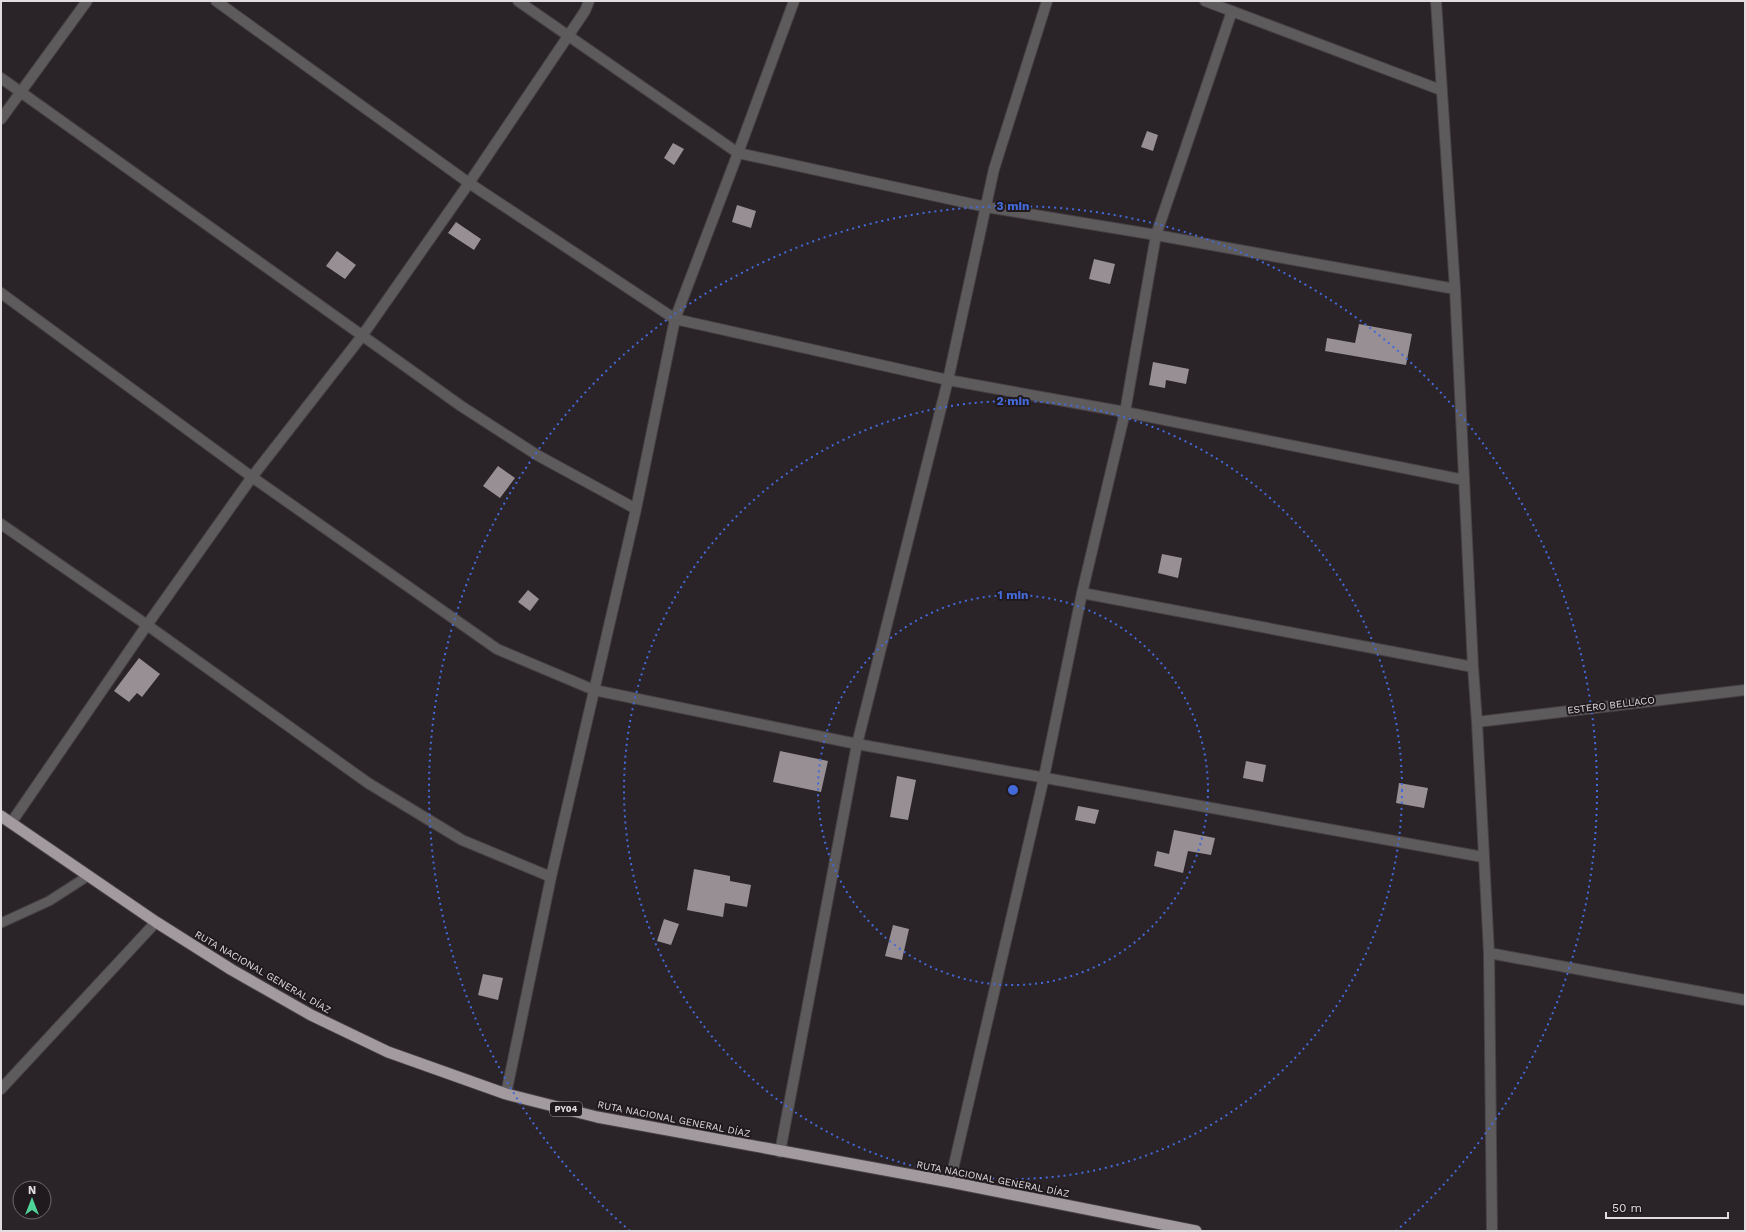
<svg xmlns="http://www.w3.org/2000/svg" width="1746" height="1232" font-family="'Work Sans',sans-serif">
	<rect width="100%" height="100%" fill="#2a2328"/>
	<path fill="#978f94" d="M1147,131L1158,135L1153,151L1141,147Z
		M673,143L684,149L674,165L664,158Z
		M737,205L756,211L751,228L732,222Z
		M456,222L481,239L474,250L448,233Z
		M337,251L356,265L345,279L326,266Z
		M1094,259L1115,264L1110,284L1089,279Z
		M1359,324L1412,334L1406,365L1325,351L1327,338L1355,343Z
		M1153,362L1189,369L1186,384L1166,380L1165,388L1149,385Z
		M498,466L515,478L500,498L483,486Z
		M1162,554L1182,558L1178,578L1158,573Z
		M528,590L539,599L530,611L518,602Z
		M139,658L160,674L142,697L137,693L129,702L114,691Z
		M780,751L828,761L821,792L773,782Z
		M1246,761L1266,765L1263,782L1243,778Z
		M897,776L916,780L908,820L890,817Z
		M1399,783L1428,788L1424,808L1396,803Z
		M1078,806L1099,810L1095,824L1075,820Z
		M1174,830L1215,838L1211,855L1188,851L1183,873L1154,866L1157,851L1169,854Z
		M694,869L730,876V881L751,885L747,907L725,903L723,917L687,910Z
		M664,919L679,924L671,945L657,941Z
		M893,925L909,929L902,960L885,956Z
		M483,974L503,978L498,1000L478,995Z"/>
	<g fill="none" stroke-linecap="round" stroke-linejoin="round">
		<g stroke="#474145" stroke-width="11">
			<path id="service" d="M1,923L49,901L88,876"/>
		</g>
		<g stroke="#474145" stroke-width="12">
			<path id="minor" d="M216,1L469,183L675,319L948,380L1125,412L1464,480
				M518,1L738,153L986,207L1156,235L1455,289
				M1205,1L1441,90
				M1436,1L1455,289L1473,667L1477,722L1489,953L1492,1231
				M1,78L461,406L537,455L636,509
				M1,119L87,1
				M1,293L252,477L497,649L594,690L857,744L1483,857
				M1,524L147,625L368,783L462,840L551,877
				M1082,593L1473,667
				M1477,722L1745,690
				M11,823L147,625L252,477L362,336L469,183L585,11L589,1
				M1489,953L1745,1000
				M1,1089L156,922
				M506,1094L551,877L636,509L675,319L738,153L794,1
				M780,1152L857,744L948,380L994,169L1047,1
				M950,1182L1044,777L1082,593L1125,412L1156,235L1232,11"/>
		</g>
		<g stroke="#474145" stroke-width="13">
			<path id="trunk" d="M1,816L156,922L232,970L311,1015L388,1052L506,1094L597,1117L950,1182L1196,1231"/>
		</g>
		<use href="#service" stroke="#5e5b5d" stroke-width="9"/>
		<use href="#minor" stroke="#5e5b5d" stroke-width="10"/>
		<use href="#trunk" stroke="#a29a9e" stroke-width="11"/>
	</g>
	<g fill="none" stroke="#446ad9" stroke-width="2" stroke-dasharray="2 4">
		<circle cx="1013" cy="790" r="195"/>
		<circle cx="1013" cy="790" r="389"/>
		<path d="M630 1231A584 584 0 1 1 1396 1231"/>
	</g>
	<g text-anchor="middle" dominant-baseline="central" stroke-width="4" stroke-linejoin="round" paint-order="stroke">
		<rect fill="#201a1e" stroke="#a7a2a5" stroke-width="1" x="550" y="1102" width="32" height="14" rx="3"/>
		<g font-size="9" font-weight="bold" fill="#e1dcdf">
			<text x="566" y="1109">PY04</text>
		</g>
		<g font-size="10" fill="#e1dcdf" stroke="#201a1e">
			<text transform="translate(1611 705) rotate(-7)">ESTERO BELLACO</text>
			<text transform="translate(263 972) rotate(30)">RUTA NACIONAL GENERAL DÍAZ</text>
			<text transform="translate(674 1119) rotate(11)">RUTA NACIONAL GENERAL DÍAZ</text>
			<text transform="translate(993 1179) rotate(11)">RUTA NACIONAL GENERAL DÍAZ</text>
		</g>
	</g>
	<circle cx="1013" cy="790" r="6" fill="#446ad9" stroke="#201a1e" stroke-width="2"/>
	<g font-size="12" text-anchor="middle" font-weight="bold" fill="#446ad9" stroke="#201a1e" stroke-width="4" stroke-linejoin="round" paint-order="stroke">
		<text x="1013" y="210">3 min</text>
		<text x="1013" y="405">2 min</text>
		<text x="1013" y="599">1 min</text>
	</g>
	<rect width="1746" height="1232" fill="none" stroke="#e1dcdf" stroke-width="4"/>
	<g transform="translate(32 1200)"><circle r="19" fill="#201a1e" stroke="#6d686b"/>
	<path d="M0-3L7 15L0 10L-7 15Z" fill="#4fd399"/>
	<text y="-6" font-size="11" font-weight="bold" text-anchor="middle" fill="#e1dcdf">N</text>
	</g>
	<path d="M1606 1212v6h122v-6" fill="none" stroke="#e1dcdf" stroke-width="2"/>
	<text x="1612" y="1212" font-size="12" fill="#e1dcdf" stroke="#201a1e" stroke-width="3" paint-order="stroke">50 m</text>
</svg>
